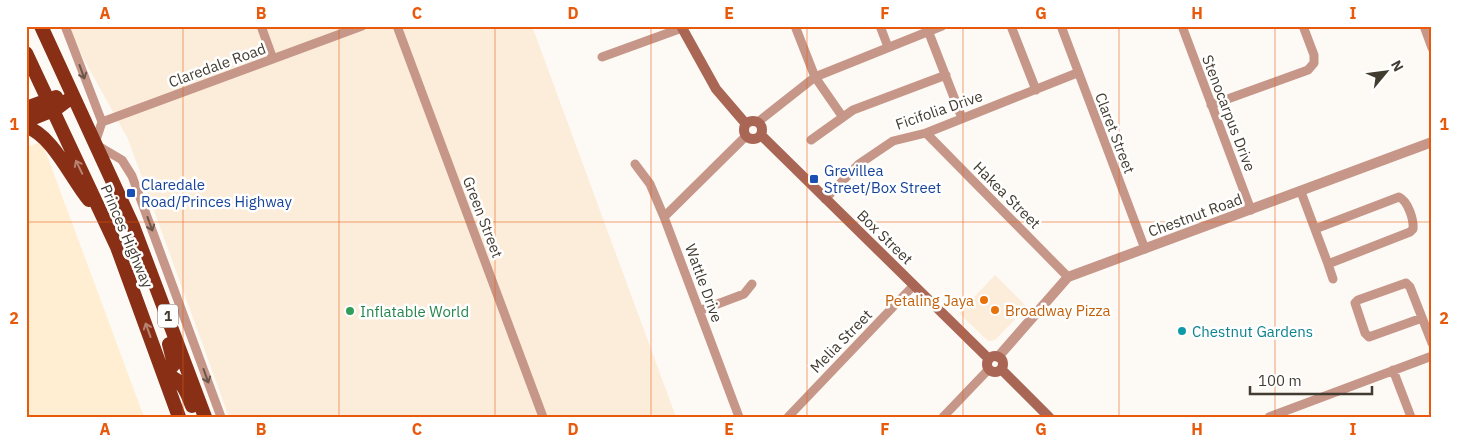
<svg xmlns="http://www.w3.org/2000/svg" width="1458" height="443" font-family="'IBM Plex Sans',sans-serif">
	<rect width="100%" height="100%" fill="#fdf9f4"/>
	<path fill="#fcedda" d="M70,26H532L676,417H229L128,139L76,45Z
		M995,275L1027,307L995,340L988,341L959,313Z"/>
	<path fill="#ffeed2" d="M42,142L144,417H26V147Z"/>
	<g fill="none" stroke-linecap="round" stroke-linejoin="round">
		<path stroke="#c69789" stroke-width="9" d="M65,26L102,122
			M261,26L273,59
			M397,26L543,417
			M795,26L815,77L842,116
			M880,26L888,47
			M1011,26L1036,90
			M1061,26L1145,249
			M1182,26L1251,210
			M1424,26L1432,48
			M927,28L962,118
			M602,57L682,28
			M1211,105L1308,70L1314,63V55L1303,26
			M758,122L815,77L942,26
			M926,133L1068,277
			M811,140L853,110L946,75
			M95,143L102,122L362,26
			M95,144L122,160L132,176L221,417
			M635,164L650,184L664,217L739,417
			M1301,192L1328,264L1410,232L1413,229C1414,220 1408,201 1399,197L1315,229
			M825,199L859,164L893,141L926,133L1077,73
			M664,217L746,136
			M1328,264L1333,279
			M699,311L744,294L752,284
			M1422,318L1369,337L1365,333L1355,303L1358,300L1406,283L1410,287L1432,343
			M1393,370L1411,417
			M788,417L914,285
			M943,417L989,369
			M1269,417L1432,356"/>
		<path stroke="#c69789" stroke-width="10" d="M998,357L1068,277L1432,142"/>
		<path stroke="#a96654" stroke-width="10" d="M681,26L716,89L746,124
			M744 130a9 9 0 1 1 18 0a9 9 0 1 1-18 0Z
			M761,135L989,359
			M987 364a8 8 0 1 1 16 0a8 8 0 1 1-16 0Z
			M1001,369L1049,417"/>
		<path stroke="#882f16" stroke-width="14" d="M41,26L133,226L205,417
			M26,53L117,247L179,417
			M26,108L56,97
			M26,121L56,109L72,97
			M26,127C52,134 72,180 89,200
			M164,376L174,364L169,344
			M164,376C181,376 187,392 192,406"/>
	</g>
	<defs><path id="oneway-shaft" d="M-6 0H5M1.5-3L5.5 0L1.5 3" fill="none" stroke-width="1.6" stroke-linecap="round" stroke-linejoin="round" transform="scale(1.25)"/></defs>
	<g stroke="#6a574b">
		<use href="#oneway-shaft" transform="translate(82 72) rotate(70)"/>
		<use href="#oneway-shaft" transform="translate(150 224) rotate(70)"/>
		<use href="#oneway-shaft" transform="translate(206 376) rotate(70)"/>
	</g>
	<g stroke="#b88273">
		<use href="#oneway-shaft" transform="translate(79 167) rotate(-116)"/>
		<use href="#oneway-shaft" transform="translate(148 330) rotate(-110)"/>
	</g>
	<path fill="none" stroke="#e8590c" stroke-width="1" stroke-opacity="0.55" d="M183,26V417M339,26V417M495,26V417M651,26V417M807,26V417M963,26V417M1119,26V417M1275,26V417M26,222H1432"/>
	<g fill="#1a4fb4" stroke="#fff" stroke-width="2">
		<rect x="809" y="174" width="10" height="10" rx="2.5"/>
		<rect x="126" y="188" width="10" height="10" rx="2.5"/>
	</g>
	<g fill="#e8710a" stroke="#fff" stroke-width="2">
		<circle cx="984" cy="300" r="5"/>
		<circle cx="995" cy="310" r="5"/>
	</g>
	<circle fill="#2e9e5b" stroke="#fff" stroke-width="2" cx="350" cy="311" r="5"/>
	<circle fill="#0f9aa8" stroke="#fff" stroke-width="2" cx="1182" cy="331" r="5"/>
	<g text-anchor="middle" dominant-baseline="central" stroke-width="5" stroke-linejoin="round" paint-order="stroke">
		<rect fill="#fff" stroke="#7b766e" stroke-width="1" x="158" y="304.5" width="20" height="23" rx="4"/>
		<g font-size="14" font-weight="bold" fill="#423b30">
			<text x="168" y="316">1</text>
		</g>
		<g font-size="15" fill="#423b30" stroke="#fff">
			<text transform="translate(217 65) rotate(-20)">Claredale Road</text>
			<text transform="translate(939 110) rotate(-19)">Ficifolia Drive</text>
			<text transform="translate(1229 113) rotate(69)">Stenocarpus Drive</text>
			<text transform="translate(1115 133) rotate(69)">Claret Street</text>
			<text transform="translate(1007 195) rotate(45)">Hakea Street</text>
			<text transform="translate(1195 215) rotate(-20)">Chestnut Road</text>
			<text transform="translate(483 217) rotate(69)">Green Street</text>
			<text transform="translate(127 236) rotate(67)">Princes Highway</text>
			<text transform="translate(885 237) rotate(44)">Box Street</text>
			<text transform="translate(704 283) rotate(70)">Wattle Drive</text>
			<text transform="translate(841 341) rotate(-46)">Melia Street</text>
		</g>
		<g font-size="15" fill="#164399" stroke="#fff" text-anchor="start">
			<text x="824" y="170">Grevillea<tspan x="824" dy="17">Street/Box Street</tspan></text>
			<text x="141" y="184">Claredale<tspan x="141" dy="17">Road/Princes Highway</tspan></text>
		</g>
		<g font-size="15" fill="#c56008" stroke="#fff" text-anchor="end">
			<text x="974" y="300">Petaling Jaya</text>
			<text x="1005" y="310" text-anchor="start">Broadway Pizza</text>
		</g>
		<g font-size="15" fill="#27864d" stroke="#fff" text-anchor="start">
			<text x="360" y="311">Inflatable World</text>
		</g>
		<g font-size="15" fill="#0d838f" stroke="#fff" text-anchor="start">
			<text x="1192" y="331">Chestnut Gardens</text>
		</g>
	</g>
	<rect width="1458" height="443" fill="none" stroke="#ffffff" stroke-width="55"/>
	<g transform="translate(1386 72) rotate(61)" stroke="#ffffff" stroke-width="4" paint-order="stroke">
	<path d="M0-4L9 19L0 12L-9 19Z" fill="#423b30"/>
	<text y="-8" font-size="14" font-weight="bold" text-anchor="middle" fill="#423b30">N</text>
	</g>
	<path d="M1250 386v8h122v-8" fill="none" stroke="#423b30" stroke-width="2.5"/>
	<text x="1258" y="386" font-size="15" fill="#423b30" stroke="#ffffff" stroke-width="4" paint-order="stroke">100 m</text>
	<rect x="28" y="28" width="1402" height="388" fill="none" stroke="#e8590c" stroke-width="2"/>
	<g font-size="16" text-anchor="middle" font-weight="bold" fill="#e8590c">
		<text x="105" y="19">A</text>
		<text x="261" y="19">B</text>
		<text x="417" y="19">C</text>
		<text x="573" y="19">D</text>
		<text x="729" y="19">E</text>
		<text x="885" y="19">F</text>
		<text x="1041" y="19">G</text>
		<text x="1197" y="19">H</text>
		<text x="1353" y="19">I</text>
		<text x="14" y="130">1</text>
		<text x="1444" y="130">1</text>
		<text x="14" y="324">2</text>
		<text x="1444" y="324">2</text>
		<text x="105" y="435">A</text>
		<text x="261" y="435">B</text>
		<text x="417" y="435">C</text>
		<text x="573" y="435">D</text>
		<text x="729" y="435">E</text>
		<text x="885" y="435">F</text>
		<text x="1041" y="435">G</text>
		<text x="1197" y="435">H</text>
		<text x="1353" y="435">I</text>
	</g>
</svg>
